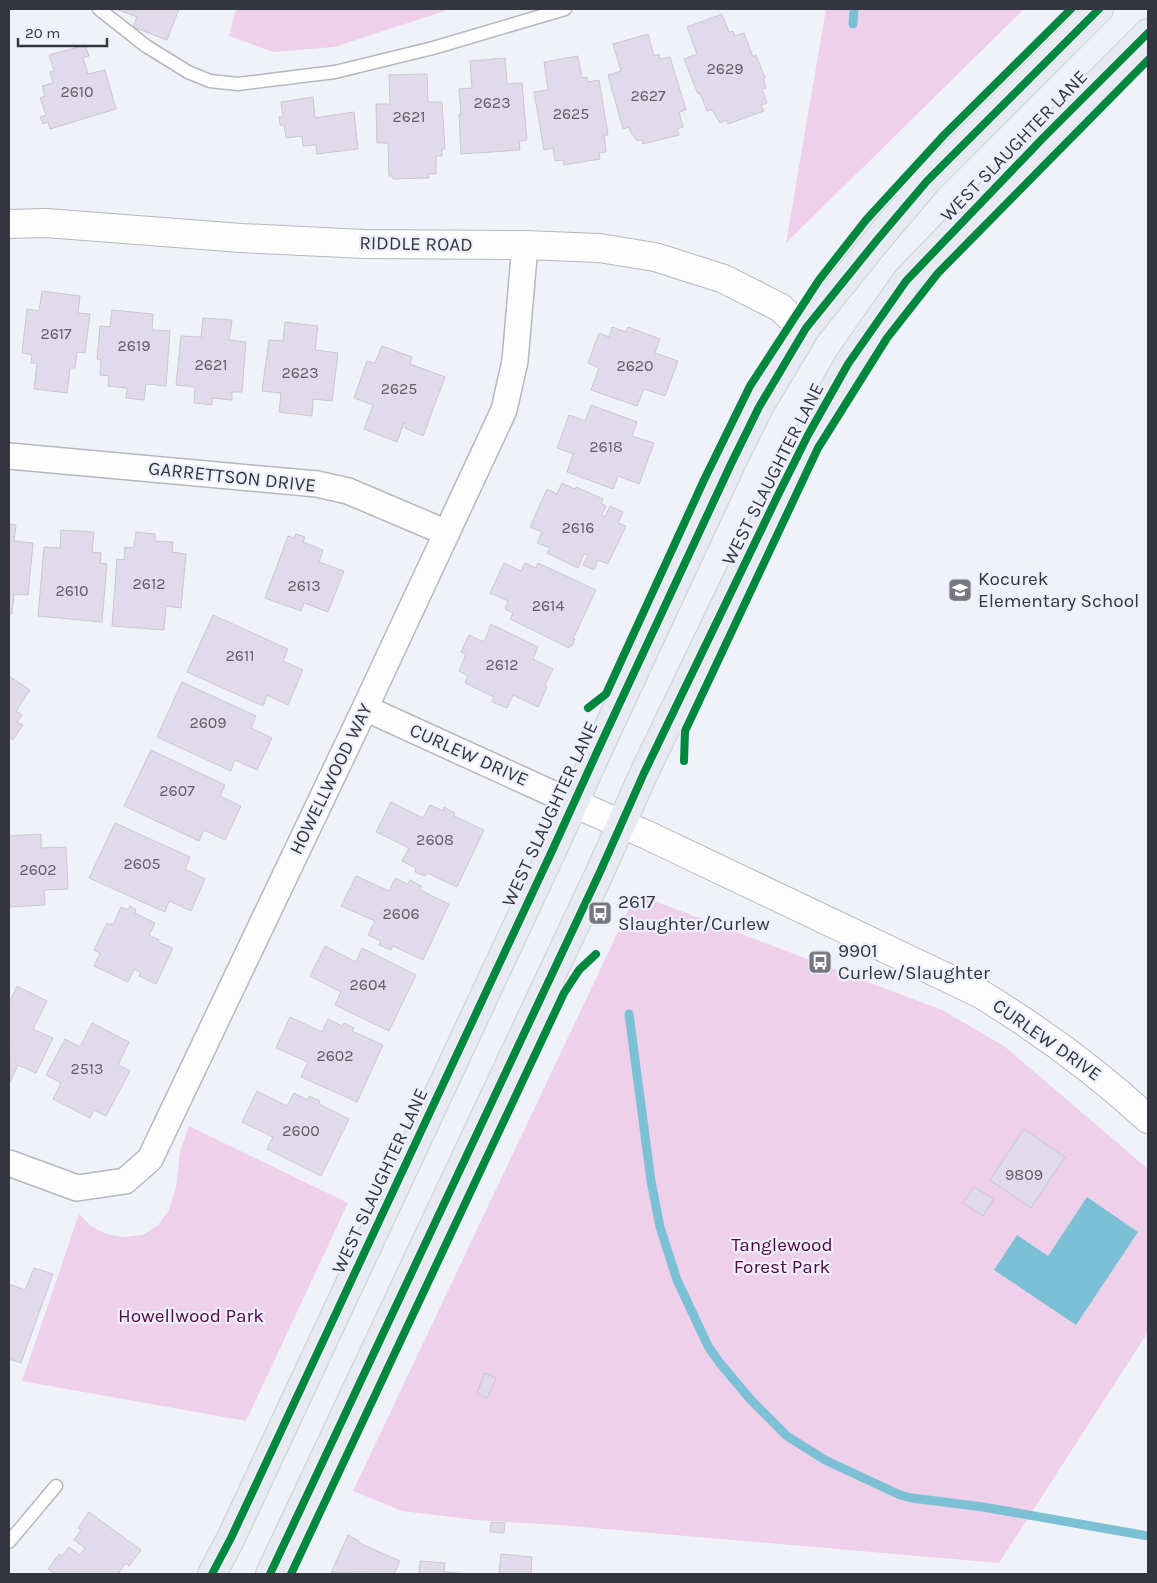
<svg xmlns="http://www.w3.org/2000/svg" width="1157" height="1583" font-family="Karla,sans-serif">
	<rect width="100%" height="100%" fill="#f0f2fa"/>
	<path fill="#eed0ea" d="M236,9H451L334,47L273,52L229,36Z
		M826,9H1024L786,243Z
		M636,894L942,1010L1004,1046L1148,1169V1332L999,1563L559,1525L476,1520L402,1511L353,1491Z
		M189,1126L348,1203L246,1421L22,1381L79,1214L91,1226L106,1234L124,1237L143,1235L158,1225L169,1210L176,1188L180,1151Z"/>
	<path fill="#7cc0d6" d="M1087,1197L1138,1232L1076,1325L994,1270L1017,1235L1048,1256Z"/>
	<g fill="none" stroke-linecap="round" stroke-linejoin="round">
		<path stroke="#7cc0d6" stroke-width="9" d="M853,24L854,9
			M629,1014L651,1181L660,1227L677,1280L708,1346L719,1362L751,1400L787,1436L825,1460L900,1495L912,1498L983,1507L1148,1536"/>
	</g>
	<path fill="#e0daea" stroke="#c9c8cf" d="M116,9H179L167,40L133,27L137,17Z
		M722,14L729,32L733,31L735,36L744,33L753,57L756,55L765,78L763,79L766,88L762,89L767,103L761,105L764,111L728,124L726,120L720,123L712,110L707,111L700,93L698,94L684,59L697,54L687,27Z
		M648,34L654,56L659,54L660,59L670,57L686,110L679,112L683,127L677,129L679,135L643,144L642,140L637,141L631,133L629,127L623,129L608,75L621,71L613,44Z
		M85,45L89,56L83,58L88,74L105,70L116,109L50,129L48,122L43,124L40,117L46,115L40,98L45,96L42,86L53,83L50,72L54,71L49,55Z
		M578,56L582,78L587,77L588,82L599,80L608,135H604L606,152L599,153L600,159L564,165L563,160L555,161L553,148L544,150L534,92L548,90L544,62Z
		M505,58L507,84L522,83L527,140L519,141L520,150L461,154L459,114H461L459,89L472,88L470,61Z
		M427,74L428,102H442L445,149H442V156H436V174H428L429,178L393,179V176H389L388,143H377L376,104H390L389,75Z
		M313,97L315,118L354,112L358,149L317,154L316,145L303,146L302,136L286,138L284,125H280L279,117H283L281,102Z
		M42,291L80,296L78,313L90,314L85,353L77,352L75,368H70L67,393L34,389L37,363H31L32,355L22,353L27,309L39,311Z
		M112,310L153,314L152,330L170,331L166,386L146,384L144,400L126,398L127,388L108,386L109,376L100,375L101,360L97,359L100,326L110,327Z
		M203,318L232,320L229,340L246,342L242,392H232V400L212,398V405L194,403L195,387L176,385L181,336L201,337Z
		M285,322L318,326L315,350L338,353L332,401L313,399L312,416L279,412L281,393L262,391L269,340L283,341Z
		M612,327L626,332L628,327L660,339L655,353L678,361L665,396L644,389L637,406L591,390L599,368L588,363L599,333L609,337Z
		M382,346L412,357L410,364L445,377L423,436L405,428L406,424L404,423L397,442L364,429L373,405L354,398L367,361L375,363Z
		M591,405L637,422L632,436L654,443L639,484L618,476L613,489L567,472L573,454L557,448L569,415L585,421Z
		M562,483L575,489L576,487L603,499L601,503L606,506L602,515L605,517L610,506L623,512L618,523L626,526L608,564L598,560L594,570L583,565L588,555L584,554L578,568L547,553L550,548L537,543L542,532L530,527L547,489L557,494Z
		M9,524L16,525L14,541L33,543L28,595L14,594L12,614H9Z
		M61,530L94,532L92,552L101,553L100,563L107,564L102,622L38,616L44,547L60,548Z
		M136,532L155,534V541L173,542L172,552L186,554L181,608L166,606L164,630L112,626L117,559L124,560L125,547L134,548Z
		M296,534L305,537L303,542L323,550L319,562L344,571L328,612L304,603L301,611L265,598L288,536L294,538Z
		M504,563L521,571L525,563L536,568L538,563L596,590L573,639H575L572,646L570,645L569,648L510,619L513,613L505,609L508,601L490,593Z
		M213,615L288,649L283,661L303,670L288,705L267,695L263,706L187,672Z
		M491,624L538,647L533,659L553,669L545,685L547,687L538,707L513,695L507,708L492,702L494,697L465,683L468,676L459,671L466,654L461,652L469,635L484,642Z
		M9,676L30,690L16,711L22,715L17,722L23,725L13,740L9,737Z
		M182,682L256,716L251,728L272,738L257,770L235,760L231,771L157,737Z
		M151,750L225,785L220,796L241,806L225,840L204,830L199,841L124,806Z
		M391,802L423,818L430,805L443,811L444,807L455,813L454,816L484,830L457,887L427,873L425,876L415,872L416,868L402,861L409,848L376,832Z
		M115,823L190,857L185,869L205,879L191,911L169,901L165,912L89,878Z
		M41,834V848L66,847L68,889L44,890L45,905L9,907V836Z
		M356,876L389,891L395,878L408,884L410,880L421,886L420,890L449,904L423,960L393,946L391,950L379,945L381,941L368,935L375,921L341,906Z
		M130,906L136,910L135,913L155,923L149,935L159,940L158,942L173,948L156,984L139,976L141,973L134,969L128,982L94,966L100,953L94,950L107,923L113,925L121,907L128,910Z
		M325,946L356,962L362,948L416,975L389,1031L335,1005L341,992L310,976Z
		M17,986L47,1001L33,1029L53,1038L36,1073L18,1065L10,1082L9,1003Z
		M290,1017L322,1032L328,1019L342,1026L344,1023L354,1028L352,1031L383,1045L357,1102L301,1077L308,1062L276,1048Z
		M92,1023L129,1042L118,1065L130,1071L106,1116L94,1110L90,1118L53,1099L61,1083L46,1075L65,1039L80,1047Z
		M257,1091L287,1106L294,1093L308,1100L309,1096L320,1101L319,1104L349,1119L321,1176L267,1149L273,1137L242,1122Z
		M1024,1129L1065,1157L1031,1208L990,1180Z
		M974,1187L994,1199L983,1216L963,1203Z
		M34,1268L53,1274L21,1363L9,1359V1284L25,1290Z
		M485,1373L496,1378L487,1398L477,1393Z
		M89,1512L141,1550L129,1566L126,1563L119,1572L122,1574H56L48,1569L59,1554L62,1556L69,1547L80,1555L85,1548L74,1540L81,1530L78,1528Z
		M491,1522L505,1523L504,1533L490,1532Z
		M348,1535L359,1541V1543L400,1561L394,1574L331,1573Z
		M501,1554L532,1557L531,1574H499Z
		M420,1561L445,1563L444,1572L472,1574H419Z"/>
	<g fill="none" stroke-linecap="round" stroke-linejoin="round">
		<g stroke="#b6b7bf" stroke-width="15">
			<path id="service" d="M99,9L146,46L188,72L210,81L238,84L335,72L433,48L565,9
				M9,1542L56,1486"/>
		</g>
		<g stroke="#b6b7bf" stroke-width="28">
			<path id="minor" d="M9,456L317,484L348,491L447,533
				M365,708L573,803
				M9,1163L77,1188L125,1181L150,1159L365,708L504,410L515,361L525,245"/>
		</g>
		<g stroke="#b6b7bf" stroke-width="30">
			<path id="tertiary" d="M9,224L46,223L241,238L364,244L525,245L599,248L655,257L724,279L781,308L793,320L806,328
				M573,803L647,835L979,993C1040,1030 1096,1071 1148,1119"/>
		</g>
		<g stroke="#cdced3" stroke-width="30">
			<path id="primary" d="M212,1574L231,1538L552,851L597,752L731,464L759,407L806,328L877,240L927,181L1099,9
				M270,1574L600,872L644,773L778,495L808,435L848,364L906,281L1044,137L1148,33"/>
		</g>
		<use href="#service" stroke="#fdfdfe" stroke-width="12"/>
		<use href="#minor" stroke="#fdfdfe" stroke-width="25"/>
		<use href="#tertiary" stroke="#fdfdfe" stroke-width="28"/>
		<use href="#primary" stroke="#e7ebf1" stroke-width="28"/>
		<g stroke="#edeffd" stroke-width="11">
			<path id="cycleway" d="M588,708L606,694L704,480L750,386L819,280L866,220L944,135L1071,9
				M684,761L685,731L818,448L887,338L938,273L1148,60
				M212,1574L231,1538L552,851L597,752L731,464L759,407L806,328L877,240L927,181L1099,9
				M270,1574L600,872L644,773L778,495L808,435L848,364L906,281L1044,137L1148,33
				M291,1574L564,993L579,970L596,954"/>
		</g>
		<use href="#cycleway" stroke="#00873e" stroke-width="8"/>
	</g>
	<defs>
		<g id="school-square" transform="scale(1.25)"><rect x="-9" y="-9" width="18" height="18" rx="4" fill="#767780" stroke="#edeffd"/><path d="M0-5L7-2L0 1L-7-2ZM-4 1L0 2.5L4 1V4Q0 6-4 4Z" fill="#fff"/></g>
		<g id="bus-square" transform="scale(1.25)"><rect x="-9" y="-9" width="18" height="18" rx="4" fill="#767780" stroke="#edeffd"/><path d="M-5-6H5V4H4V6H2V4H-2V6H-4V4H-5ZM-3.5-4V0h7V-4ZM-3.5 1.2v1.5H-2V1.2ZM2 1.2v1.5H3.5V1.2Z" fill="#fff"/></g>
	</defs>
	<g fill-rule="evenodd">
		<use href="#school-square" x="960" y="590"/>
		<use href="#bus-square" x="600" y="913"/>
		<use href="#bus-square" x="820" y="962"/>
	</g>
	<g text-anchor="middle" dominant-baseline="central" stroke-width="4.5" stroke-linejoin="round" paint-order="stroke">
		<g font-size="16" fill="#5f5e69">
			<text x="725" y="68">2629</text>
			<text x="77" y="91">2610</text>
			<text x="648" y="95">2627</text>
			<text x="492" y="102">2623</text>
			<text x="571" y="113">2625</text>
			<text x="409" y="116">2621</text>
			<text x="56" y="333">2617</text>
			<text x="134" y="345">2619</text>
			<text x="211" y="364">2621</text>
			<text x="635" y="365">2620</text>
			<text x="300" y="372">2623</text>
			<text x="399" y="388">2625</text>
			<text x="606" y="446">2618</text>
			<text x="578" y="527">2616</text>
			<text x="149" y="583">2612</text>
			<text x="304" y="585">2613</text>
			<text x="72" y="590">2610</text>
			<text x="548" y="605">2614</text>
			<text x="240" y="655">2611</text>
			<text x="502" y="664">2612</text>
			<text x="208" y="722">2609</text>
			<text x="177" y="790">2607</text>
			<text x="435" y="839">2608</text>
			<text x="142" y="863">2605</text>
			<text x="38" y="869">2602</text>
			<text x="401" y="913">2606</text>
			<text x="368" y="984">2604</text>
			<text x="335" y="1055">2602</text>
			<text x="87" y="1068">2513</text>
			<text x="301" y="1130">2600</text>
			<text x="1024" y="1174">9809</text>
		</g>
		<g font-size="19" fill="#34353e" stroke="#edeffd">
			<text transform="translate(1014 146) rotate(-46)">WEST SLAUGHTER LANE</text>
			<text transform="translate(416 244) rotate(1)">RIDDLE ROAD</text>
			<text transform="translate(773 474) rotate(-63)">WEST SLAUGHTER LANE</text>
			<text transform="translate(232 477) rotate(6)">GARRETTSON DRIVE</text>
			<text transform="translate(469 755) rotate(24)">CURLEW DRIVE</text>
			<text transform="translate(331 779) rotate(-64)">HOWELLWOOD WAY</text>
			<text transform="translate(550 814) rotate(-65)">WEST SLAUGHTER LANE</text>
			<text transform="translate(1047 1040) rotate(35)">CURLEW DRIVE</text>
			<text transform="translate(380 1181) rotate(-65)">WEST SLAUGHTER LANE</text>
		</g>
		<g font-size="19" fill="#34353e" stroke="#edeffd" text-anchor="start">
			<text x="978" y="579">Kocurek<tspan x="978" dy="22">Elementary School</tspan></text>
			<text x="618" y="902">2617<tspan x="618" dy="22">Slaughter/Curlew</tspan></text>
			<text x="838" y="951">9901<tspan x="838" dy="22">Curlew/Slaughter</tspan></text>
		</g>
		<g font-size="19" fill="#520445" stroke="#edeffd">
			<text x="782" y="1245">Tanglewood<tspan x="782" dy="22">Forest Park</tspan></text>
			<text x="191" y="1316">Howellwood Park</text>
		</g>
	</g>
	<rect width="1157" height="1583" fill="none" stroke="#34353e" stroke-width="20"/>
	<path d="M18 38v8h89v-8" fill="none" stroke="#34353e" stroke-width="2.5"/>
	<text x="25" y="38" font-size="15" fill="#34353e" stroke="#edeffd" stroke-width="4" paint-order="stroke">20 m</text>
</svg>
